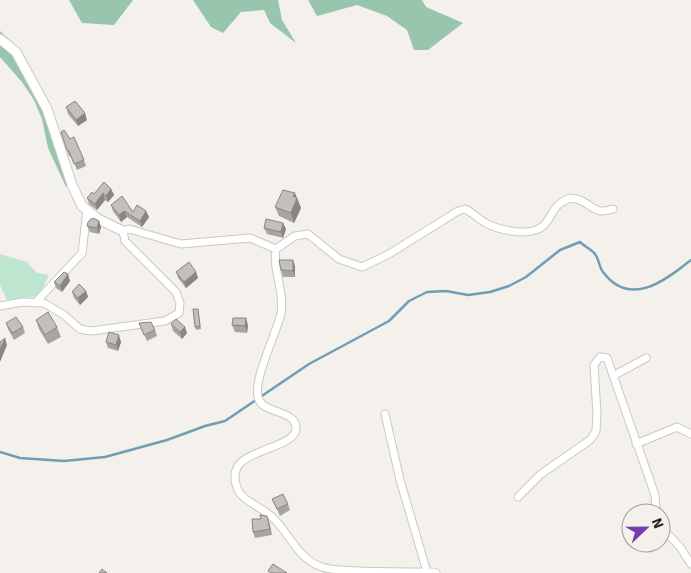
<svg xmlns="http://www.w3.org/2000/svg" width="691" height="573" font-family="Signika,sans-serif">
	<rect width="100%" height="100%" fill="#f4f0eb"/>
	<path fill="#bde5d0" d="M0,254L27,262L37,273L49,275L39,296L7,300L0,285Z"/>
	<path fill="#97c5ad" d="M69,0H133L114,25L82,23Z
		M193,0H278L282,20L296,43L270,23L264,10L241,12L223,33L211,27Z
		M308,0H422L426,7L463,23L428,50H414L407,30L387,16L357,5L317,16Z
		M0,31L20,50L49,103L72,185L66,187L48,148L42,119L34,100L22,82L0,57Z"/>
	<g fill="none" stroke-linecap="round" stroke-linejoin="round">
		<path stroke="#709eb4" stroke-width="2.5" d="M0,452L20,458L64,461L105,457L167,440L205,426L225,421L309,364L389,321L409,301L427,292L446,291L468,295L490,292L509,286L526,277L560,250L580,242C584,246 592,250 595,254C599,259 599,267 603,272C630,308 665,281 691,260"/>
		<g stroke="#cbc7c3" stroke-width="9">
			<path id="minor" d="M35,303L82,253L87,210
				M0,306L22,302L44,303L64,315L80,329L91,331L165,321L179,313L180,303L176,292L125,241L123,231L129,229L181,244L250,238L276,249
				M613,376L646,358
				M385,414L400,480L427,572
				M636,444L677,427L691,434
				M518,497L541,474L590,440L596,431L597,414L594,365L600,357L607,358L655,495L656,513
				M661,527L680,547L691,564
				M436,573L432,572C408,572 384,572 360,571C348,570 334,571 322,567C298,560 289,532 272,517C263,508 245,502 239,492C235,484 233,474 238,466C248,450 295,446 296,429C297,410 265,414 259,400C251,382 277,333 281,313C285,291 272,270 276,249L295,236L308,234L339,259L362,267L389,254L458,211L465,209C472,212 477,218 484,222C497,230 532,238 544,225C556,212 550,207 570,198C574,199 579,199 582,201C597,209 595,214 613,209"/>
		</g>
		<g stroke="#cbc7c3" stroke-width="11">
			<path id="tertiary" d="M0,39L16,52L47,109L72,185L82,206L98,219L123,231"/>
		</g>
		<use href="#minor" stroke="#fff" stroke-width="7"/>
		<use href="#tertiary" stroke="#fff" stroke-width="9"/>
	</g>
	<path fill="#a8a4a0" d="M66,107L87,120L78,126L68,114Z
		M61,132L84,160L86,166L77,170L72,157L69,156Z
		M111,189L114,195L108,202L105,200L97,210L89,204L87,198L94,194Z
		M296,198H297L301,208L294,223L279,216L275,207Z
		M111,205L133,212L146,211L149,217L142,227L127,217L121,222L113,211Z
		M99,221L101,227L99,234L90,232L87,226Z
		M283,223L286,229L283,238L267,234L264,228Z
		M295,266V277H283L281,270Z
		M176,272H196L198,278L186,288L178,278Z
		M70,281L62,292L56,288L54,282Z
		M86,291L88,297L80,305L74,298L72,292Z
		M198,309L201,329L196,330L195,327Z
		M36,320L57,327L61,337L48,344L39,329Z
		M6,323L23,327L25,333L14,340L8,329Z
		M139,323L155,330L157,336L147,341Z
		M171,324L187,333L182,339L173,331Z
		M232,325H248L247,333L235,332Z
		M106,342H121L118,351L108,348Z
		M272,499L288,504L290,510L280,516Z
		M261,519L269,522L272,535L255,538L253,532Z"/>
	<path fill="#888682" d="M85,113L87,120L78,126L76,120Z
		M111,189L114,195L108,202L106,196Z
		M103,193L105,200L97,210L95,204Z
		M295,193L301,208L294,223L291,213L293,196Z
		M124,211L127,217L121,222L119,215Z
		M146,211L149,217L142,227L140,221Z
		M99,221L101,227L99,234L97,228Z
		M283,223L286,229L283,238L281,232Z
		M293,260L295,266V277L293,271Z
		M196,272L198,278L186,288L184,282Z
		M68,274L70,281L62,292L60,286Z
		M86,291L88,297L80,305L78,298Z
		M246,318L248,325L247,333L245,326Z
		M185,327L187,333L182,339L180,332Z
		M119,335L121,342L118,351L116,345Z
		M5,338L7,345L0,362V350Z
		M267,516L269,522L272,535L270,529Z"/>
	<path fill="#c3bfba" stroke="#888682" d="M75,101L85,113L76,120L66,107Z
		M64,130L70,139L74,137L84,160L74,164L69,151L67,150L61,132Z
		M104,182L111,189L106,196L103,193L95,204L87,198L92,192L94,194Z
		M283,190L295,193L293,196L297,198L291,213L275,207Z
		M122,196L133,212L137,205L146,211L140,221L124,211L119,215L111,205Z
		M93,218L99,221L97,228L87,226L88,222Z
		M266,219L283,223L281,232L264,228Z
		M279,260H293V271L281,270Z
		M189,262L196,272L184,282L176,272Z
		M64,272L68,274L60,286L54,282Z
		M79,284L86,291L78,298L72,292Z
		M193,309H198L200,326L195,327Z
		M48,312L57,327L45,335L36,320Z
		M16,317L23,327L12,333L6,323Z
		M233,318H246L245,326L232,325Z
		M176,319L185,327L180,332L171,324Z
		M151,322L155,330L144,335L139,323Z
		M109,332L119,335L116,345L106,342Z
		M5,338L0,350V342Z
		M283,494L288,504L277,509L272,499Z
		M260,515L267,516L270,529L253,532L252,519H261Z
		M273,564L287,573H271L268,571Z
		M102,569L107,573H99Z"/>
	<g transform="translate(646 528) rotate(68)"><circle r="24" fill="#f4f0eb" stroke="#a19e9a"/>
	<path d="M0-4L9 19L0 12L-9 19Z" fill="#783db3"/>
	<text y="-8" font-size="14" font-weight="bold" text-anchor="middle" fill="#242221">N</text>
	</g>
</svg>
